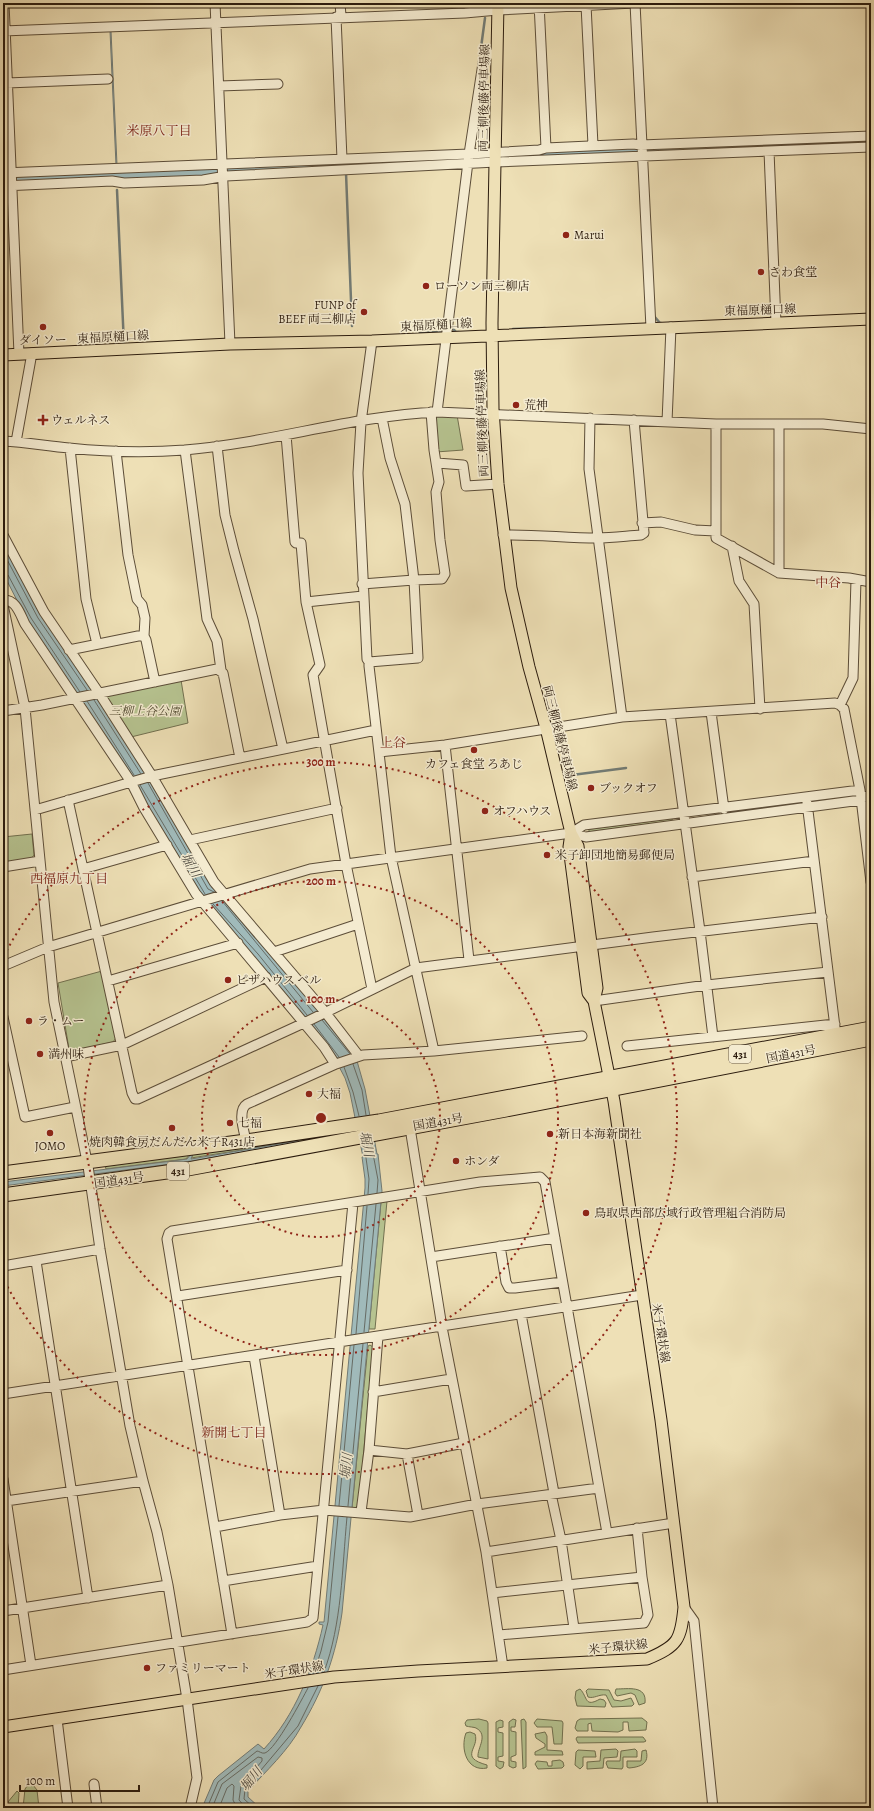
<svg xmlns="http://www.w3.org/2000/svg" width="874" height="1811" font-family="Alegreya,'Noto Serif JP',serif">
	<rect width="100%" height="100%" fill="#eee0b6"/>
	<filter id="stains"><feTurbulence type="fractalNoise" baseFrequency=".005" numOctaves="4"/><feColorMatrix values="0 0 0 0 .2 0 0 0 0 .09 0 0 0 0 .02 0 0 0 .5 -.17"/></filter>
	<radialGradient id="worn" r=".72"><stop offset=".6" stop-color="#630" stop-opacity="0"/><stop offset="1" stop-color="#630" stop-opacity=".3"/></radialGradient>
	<path fill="#b6c390" stroke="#71704f" d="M434,414L457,415L463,450L436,452Z
		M181,680L188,723L131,737L105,699L107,696Z
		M669,819H672L673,821L588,832L590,829Z
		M32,834L34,855L31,859L3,864V837Z
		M102,971L116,1038L113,1042L72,1051L69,1049L58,983Z
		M349,1131V1133L191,1158L194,1153Z
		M190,1154L186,1159L106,1169L105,1165Z
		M387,1201L375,1329H369L381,1202Z
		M370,1345L373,1347L359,1504L355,1508H352L368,1346Z
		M580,1689C588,1697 584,1708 600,1699L604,1700L606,1703L605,1707L577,1706L575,1698L576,1691Z
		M588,1689L609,1690L614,1700L621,1701L631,1698L634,1704L632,1706L612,1707L606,1695C599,1694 594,1699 588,1697L586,1691Z
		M616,1689C628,1689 647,1685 645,1703L639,1705L635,1695L631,1693L617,1696L615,1693Z
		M642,1718L647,1722L646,1730L629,1731L628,1722H623V1730L618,1732L592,1731L591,1723L588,1724V1731H577L575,1728L577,1721L580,1719Z
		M479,1719L487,1721L488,1723V1759L478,1757C477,1748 489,1735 476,1728C474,1727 469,1727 466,1726L465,1723L467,1720Z
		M513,1719L516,1720L515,1727H511V1731L516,1732V1755L511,1757V1761L516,1762V1767L513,1768L509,1766V1722Z
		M524,1719L526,1722V1767L523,1769L521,1722V1720Z
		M537,1719L562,1721L563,1723L562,1744H554L552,1727H537L534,1723Z
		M500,1720L503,1721V1727L498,1728V1732L503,1733V1756L498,1757V1761L504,1762L503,1767L500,1769L496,1766V1722Z
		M470,1732L475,1734C480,1748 458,1757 487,1765V1768C467,1772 460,1749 466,1733Z
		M545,1732L547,1736V1750L562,1751L563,1755H535V1752L545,1747V1744L536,1738L535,1734Z
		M577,1737H643L646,1741L644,1742L578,1743L576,1739Z
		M616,1749L618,1751L617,1757L604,1758L603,1768L587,1769V1762L600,1761L601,1750Z
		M635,1749L637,1751V1757H623V1767L622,1769L608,1768L606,1763L607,1761H620L621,1751Z
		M578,1750L595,1751L596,1757H583V1766L580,1769L575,1765L576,1752Z
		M646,1750C650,1764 640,1767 629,1768L627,1767V1761H641L642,1751Z
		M560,1760L563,1762L564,1766L562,1768L538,1769L535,1764L537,1761L547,1762L548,1766H552V1761Z
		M28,1785H33L37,1790L39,1808H23L25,1789Z
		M17,1791L19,1793L18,1808H3Z"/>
	<path fill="#a0baba" stroke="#727b75" d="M110,31H111L117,165H116Z
		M3,543L104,709L154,785L212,888H216L355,1054L365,1089L377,1154H378L382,1191L342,1613C336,1655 323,1691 301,1727C288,1751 266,1771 248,1791V1797L260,1808H202L214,1780L218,1776L258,1744L264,1749C295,1715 313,1670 323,1625L319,1624V1622H324L365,1188V1179L362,1157H363L350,1093L345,1078L335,1059L284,992L199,893L27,620L3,573Z
		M297,1141V1143L179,1163L3,1186V1182L180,1160L187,1159L191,1154H193L191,1159Z"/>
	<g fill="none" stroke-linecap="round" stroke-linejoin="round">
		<path stroke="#666b64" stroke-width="1" d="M3,552L38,618L87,690
			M3,572L8,575L31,618L80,692
			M94,700L141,774
			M87,701L134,775
			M148,783L208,889L214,892
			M140,785L205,894
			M222,901L313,1012
			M213,904L258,954L307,1015
			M322,1020L350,1054
			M314,1024L339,1057
			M353,1064L362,1090L366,1115
			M344,1067L353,1092L359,1116
			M371,1143L378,1180L377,1193
			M364,1144L369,1179L368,1194
			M364,1332L376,1204
			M356,1334L367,1206
			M339,1506L354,1345
			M348,1506L363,1344
			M324,1672C342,1623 342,1569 347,1517
			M314,1673L321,1651L328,1622L338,1517
			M207,1808L218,1782L257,1751C259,1751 262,1754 265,1753C276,1749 302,1699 308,1688
			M212,1808L222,1784L258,1757L262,1758V1761L241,1786L239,1800L246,1808
			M219,1808L227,1788L232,1784L234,1786L233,1800L237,1808
			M254,1808L244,1799L245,1789L298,1726L318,1686"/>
		<path stroke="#727b75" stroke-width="2.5" d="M480,55L485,18
			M346,173L352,326
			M117,190L124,345
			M654,316L660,323H661
			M453,329L456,332H459
			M513,329L545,328
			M420,333L439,332L443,327
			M572,775L626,768"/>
		<path stroke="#a0baba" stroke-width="14" d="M501,158L871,141
			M3,180L416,162"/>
		<g stroke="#5c4d38" stroke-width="11">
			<path id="minor" d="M4,3L19,354
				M215,3L230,344
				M340,3L341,16
				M539,3L546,148
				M635,3L651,328
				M586,5L593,145
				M336,17L342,159
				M3,31L465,13L498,10L634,3
				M7,83L108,79
				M219,86L278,84
				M769,151L776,323
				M3,173L469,154L539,150L546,148L633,144L641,145L871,136
				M3,186L112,181L124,183L203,180L226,176L496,162L871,147
				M437,412L469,154L483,63L485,53L497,55
				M590,418L589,469L622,717
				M667,422L671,327
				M716,424V538L779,573L849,578L871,582
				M779,424V573
				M286,435L295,542L296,543H301L306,602
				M3,441C25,442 47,446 69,448C107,452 147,453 185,450C270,443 352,416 437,412L716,424H823L871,429
				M16,442L32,353
				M217,446L225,515L234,551L253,619L283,749
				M70,448L86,599L97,644
				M185,450L207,619L217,641L221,670
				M116,451L128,555L137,599L142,605L145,618L144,636
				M437,463L463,465L466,486L498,484
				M642,523L661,522L695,530L716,531
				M3,535L44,612L99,693L152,776L214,882L325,1012L359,1056
				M503,535C535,534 566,538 597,538C612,538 626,536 641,535L644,533L634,420
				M732,546L739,581L754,604L760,709
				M362,584L414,580L405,504L390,458L382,418
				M363,596L306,602L320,665L313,675L346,864L372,989
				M3,600C16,599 20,614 25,624L131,782L144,808L196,894L324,1047L335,1064
				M3,605L25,708L54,1002L88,1166L100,1249L130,1426L143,1481L157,1532L168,1585L187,1699L197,1778L190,1808
				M69,650L138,636H144L146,640L155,682
				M369,662L367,659L358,473L361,422L372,341
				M840,705L853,678L856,580
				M3,711L42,705L217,669L223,673L240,758
				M711,712L724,809
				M670,714L700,931L713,1037
				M445,745L469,960
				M379,752L445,745L622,717L835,703L840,705L844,709L860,790L871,882
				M861,797L871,796
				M68,800L132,1093L135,1099H138L306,1022L416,968L653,937L822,917
				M807,803L836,1035
				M35,810L152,776L376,730
				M571,833L586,837L861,800
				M190,840L337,808
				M3,867L40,861
				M83,869L167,845
				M692,877L814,861
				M274,952L358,924
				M3,966L48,947L310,869L571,833L584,825L860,790
				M108,981L238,943
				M594,1001L707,985L828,972
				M3,1017L25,1117L75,1107
				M627,1046L835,1024
				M434,1051L582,1036
				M65,1057L122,1045L266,977
				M410,1128L442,1327L486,1552L503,1667
				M246,1141C244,1131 237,1110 247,1104L336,1064L363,1055L434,1051L391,857L369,666V662L418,658L414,580L442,579L445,574L440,540L436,492L439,482L434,450L431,412
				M500,1246L506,1282L509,1288H515L562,1282
				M431,1257L555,1238
				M36,1261L88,1598
				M3,1266L100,1249
				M178,1296L347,1270
				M521,1314L554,1493
				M254,1356L280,1515
				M373,1392L451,1379
				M3,1394L642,1295
				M369,1450L407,1454L464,1443
				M407,1454L418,1515
				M3,1479L31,1665
				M551,1494L561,1540L574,1628
				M6,1501L143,1481
				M361,1512L369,1450L378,1336
				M215,1527L280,1515L324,1510L410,1517L477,1504L599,1488
				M486,1552L674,1523
				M223,1581L318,1566
				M492,1593L642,1577L637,1528
				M684,1607L694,1621L713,1808
				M3,1611L168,1585
				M232,1634L167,1239L169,1233L172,1231L480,1182L540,1177L545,1182L607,1533
				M499,1635L644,1623L648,1615L642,1577
				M3,1670L307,1622L313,1618L353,1203
				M57,1719L68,1808
				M94,1784L97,1808"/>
		</g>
		<g stroke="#2c1c0e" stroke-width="13">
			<path id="major" d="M3,355L230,344L372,341L871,319
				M571,833L569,847L588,993L594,1001
				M3,1727L334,1677L418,1671L647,1659C678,1646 681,1640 684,1607L661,1420L614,1101L594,1001L597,988L578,846L571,833L546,728L529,667L511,588L498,484L493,409L492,323L498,3"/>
		</g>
		<g stroke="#2c1c0e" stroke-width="15">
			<path id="highway" d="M3,1173L246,1141L379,1121L871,1028
				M3,1195L188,1169L506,1110L871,1039"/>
		</g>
		<use href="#minor" stroke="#f4ebd0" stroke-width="9"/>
		<use href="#major" stroke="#eee0b6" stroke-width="11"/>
		<use href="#highway" stroke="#eee0b6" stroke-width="13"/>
	</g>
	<g fill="none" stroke="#8f2418" stroke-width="2" stroke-dasharray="2 4">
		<circle cx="321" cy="1118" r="119"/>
		<circle cx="321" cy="1118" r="237"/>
		<path d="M4 956A356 356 0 1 1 4 1280"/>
	</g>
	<g fill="#8f2418" stroke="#f4ebd0" stroke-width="1.5">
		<circle cx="566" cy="235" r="4"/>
		<circle cx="761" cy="272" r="4"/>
		<circle cx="426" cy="286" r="4"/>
		<circle cx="364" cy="312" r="4"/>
		<circle cx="43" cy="327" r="4"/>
		<circle cx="516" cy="405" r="4"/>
		<path d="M41 414h4v4h4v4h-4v4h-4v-4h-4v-4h4z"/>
		<circle cx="474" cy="750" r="4"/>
		<circle cx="591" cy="788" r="4"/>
		<circle cx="485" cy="811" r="4"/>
		<circle cx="547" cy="855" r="4"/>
		<circle cx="228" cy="980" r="4"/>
		<circle cx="29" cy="1021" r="4"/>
		<circle cx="40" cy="1054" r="4"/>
		<circle cx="309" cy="1094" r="4"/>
		<circle cx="230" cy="1123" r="4"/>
		<circle cx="172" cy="1128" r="4"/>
		<circle cx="50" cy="1133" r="4"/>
		<circle cx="550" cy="1134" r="4"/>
		<circle cx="456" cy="1161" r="4"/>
		<circle cx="586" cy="1213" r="4"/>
		<circle cx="147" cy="1668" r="4"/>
	</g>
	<g text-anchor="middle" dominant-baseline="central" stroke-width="3" stroke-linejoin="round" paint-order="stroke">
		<g fill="#f4ebd0" stroke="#685a48" stroke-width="1">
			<rect x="729" y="1045" width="22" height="18" rx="3"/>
			<rect x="167" y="1162" width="22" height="18" rx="3"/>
		</g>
		<g font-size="11" font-weight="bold" fill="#2c1c0e">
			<text x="740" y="1054">431</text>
			<text x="178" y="1171">431</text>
		</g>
		<g font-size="12" fill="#2c1c0e" stroke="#f4ebd0">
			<text transform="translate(484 98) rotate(-89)">両三柳後藤停車場線</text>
			<text transform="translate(760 310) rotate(-2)">東福原樋口線</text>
			<text transform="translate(436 325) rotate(-3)">東福原樋口線</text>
			<text transform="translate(113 337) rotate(-3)">東福原樋口線</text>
			<text transform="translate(482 423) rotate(-92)">両三柳後藤停車場線</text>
			<text transform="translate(560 738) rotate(76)">両三柳後藤停車場線</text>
			<text transform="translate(791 1054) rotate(-11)">国道431号</text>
			<text transform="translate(438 1122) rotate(-10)">国道431号</text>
			<text transform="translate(119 1180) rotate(-8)">国道431号</text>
			<text transform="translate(661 1333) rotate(81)">米子環状線</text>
			<text transform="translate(618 1647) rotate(-6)">米子環状線</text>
			<text transform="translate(294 1670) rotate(-9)">米子環状線</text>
		</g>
		<g font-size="12" fill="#2c1c0e" stroke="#f4ebd0" text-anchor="start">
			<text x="574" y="235">Marui</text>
			<text x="769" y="272">さわ食堂</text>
			<text x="434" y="286">ローソン両三柳店</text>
			<text x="356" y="305" text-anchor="end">FUNP of<tspan x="356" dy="14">BEEF 両三柳店</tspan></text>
			<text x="43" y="340" text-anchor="middle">ダイソー</text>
			<text x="524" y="405">荒神</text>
			<text x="51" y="420">ウェルネス</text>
			<text x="474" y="764" text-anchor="middle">カフェ食堂 ろあじ</text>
			<text x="599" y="788">ブックオフ</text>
			<text x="493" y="811">オフハウス</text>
			<text x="555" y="855">米子卸団地簡易郵便局</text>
			<text x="236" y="980">ピザハウス ベル</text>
			<text x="37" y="1021">ラ・ムー</text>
			<text x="48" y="1054">満州味</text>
			<text x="317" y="1094">大福</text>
			<text x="238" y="1123">七福</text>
			<text x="558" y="1134">新日本海新聞社</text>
			<text x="172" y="1142" text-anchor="middle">焼肉韓食房だんだん米子R431店</text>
			<text x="50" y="1146" text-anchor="middle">JOMO</text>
			<text x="464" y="1161">ホンダ</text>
			<text x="594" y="1213">鳥取県西部広域行政管理組合消防局</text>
			<text x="155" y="1668">ファミリーマート</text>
		</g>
		<g font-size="12" font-style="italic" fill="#554e35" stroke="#f4ebd0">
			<text x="145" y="711">三柳上谷公園</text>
		</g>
		<g font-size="13" fill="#7a1f14" stroke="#f4ebd0">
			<text x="159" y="130">米原八丁目</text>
			<text x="828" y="582">中谷</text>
			<text x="393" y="742">上谷</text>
			<text x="69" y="878">西福原九丁目</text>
			<text x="234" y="1432">新開七丁目</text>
		</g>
		<g font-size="13" font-style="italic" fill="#4f4b42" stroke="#f4ebd0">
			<text transform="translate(191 865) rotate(60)">堀川</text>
			<text transform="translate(367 1144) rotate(79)">堀川</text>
			<text transform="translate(346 1466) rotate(-84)">堀川</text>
			<text transform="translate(251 1779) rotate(-51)">堀川</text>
		</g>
	</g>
	<circle cx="321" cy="1118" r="6" fill="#8f2418" stroke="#f4ebd0" stroke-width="2"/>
	<g font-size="12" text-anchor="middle" font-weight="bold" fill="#8f2418" stroke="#f4ebd0" stroke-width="3" stroke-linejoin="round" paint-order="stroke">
		<text x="321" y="766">300 m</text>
		<text x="321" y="885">200 m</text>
		<text x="321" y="1003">100 m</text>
	</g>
	<rect width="874" height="1811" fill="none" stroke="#eee0b6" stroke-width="16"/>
	<rect x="4" y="4" width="866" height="1803" fill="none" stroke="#2c1c0e" stroke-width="2"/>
	<rect x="8" y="8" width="858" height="1795" fill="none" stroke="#2c1c0e"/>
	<path d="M20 1785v6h119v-6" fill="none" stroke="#2c1c0e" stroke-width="2"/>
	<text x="26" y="1785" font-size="12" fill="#2c1c0e" stroke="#f4ebd0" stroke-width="3" paint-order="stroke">100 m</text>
	<rect width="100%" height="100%" filter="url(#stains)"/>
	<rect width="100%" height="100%" fill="url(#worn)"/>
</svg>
